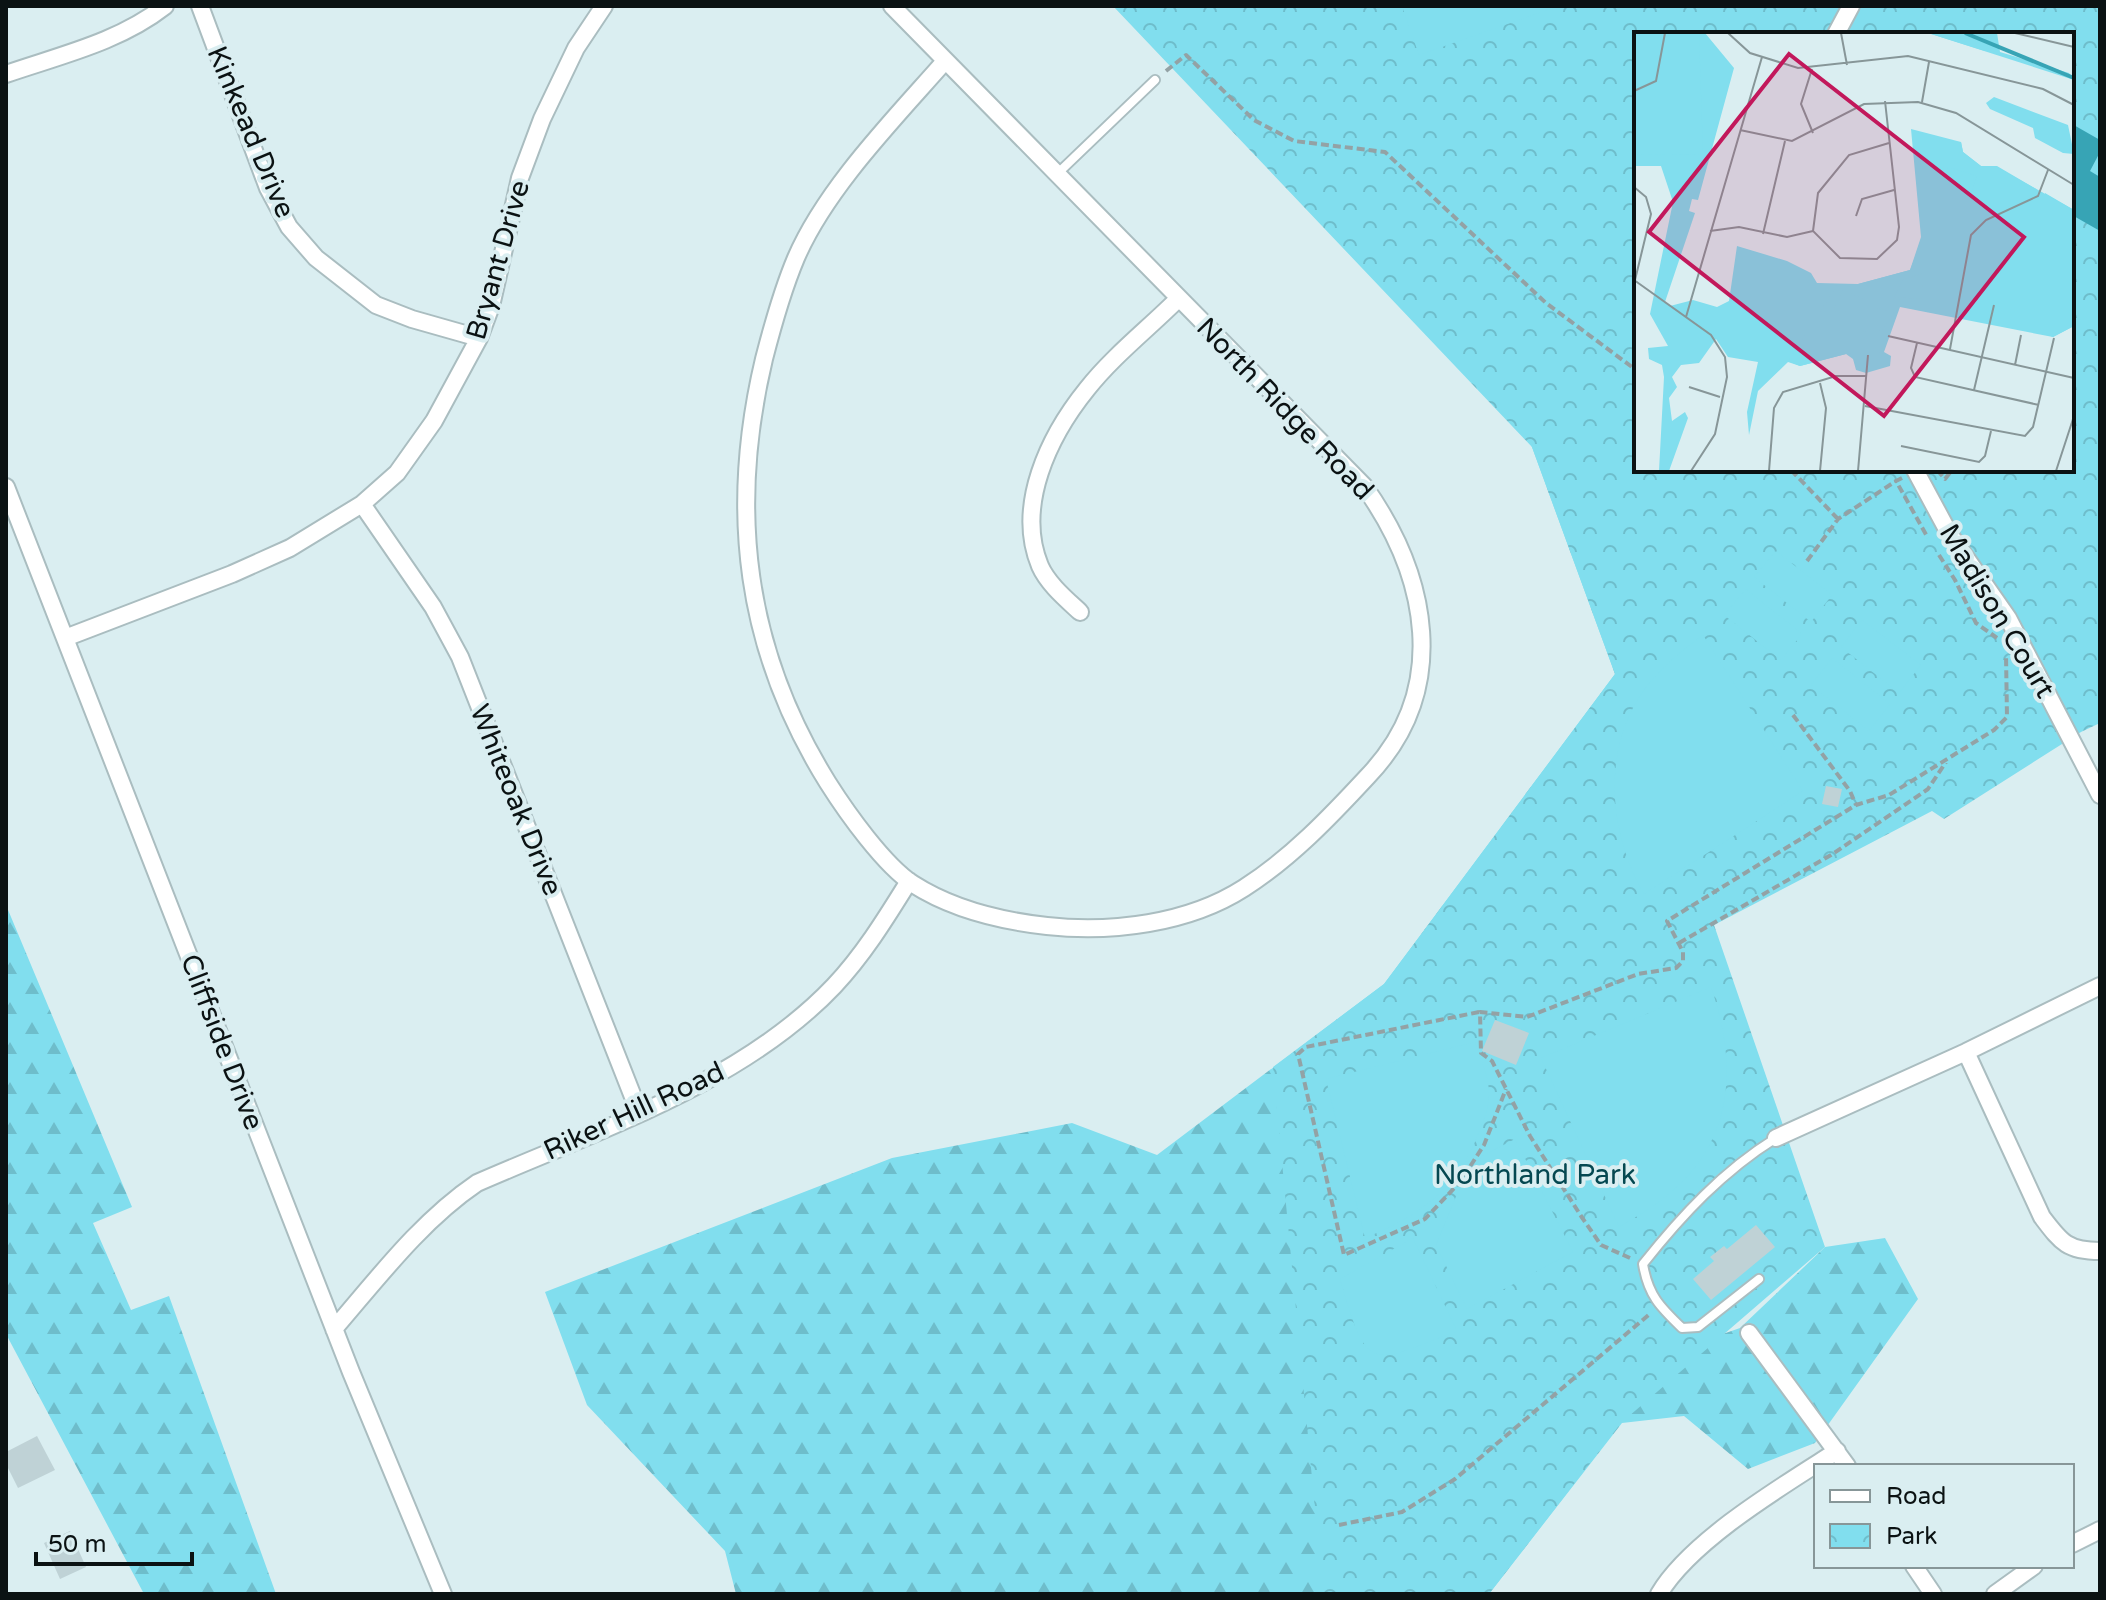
<svg xmlns="http://www.w3.org/2000/svg" width="2106" height="1600" font-family="'Varela Round',sans-serif">
	<defs>
		<pattern id="forest-firs" width="22" height="20" patternUnits="userSpaceOnUse" patternTransform="scale(2)"><rect width="22" height="20" fill="#81deee"/><path d="M5 1l3.5 6h-7zM16 11l3.5 6h-7z" fill="#6ebdcb"/></pattern>
		<pattern id="park-crowns" width="20" height="18" patternUnits="userSpaceOnUse" patternTransform="scale(2)"><rect width="20" height="18" fill="#81deee"/><path d="M2 6a3 3 0 1 1 6 0M12 15a3 3 0 1 1 6 0" fill="none" stroke="#6ebdcb"/></pattern>
	</defs>
	<rect width="100%" height="100%" fill="#daeef1"/>
	<path fill="url(#forest-firs)" d="M1115,6H2100L2072,34H1636V470L1714,925L1594,1379L1740,1328L1825,1247L1885,1238L1918,1299L1815,1443L1748,1469L1684,1416L1622,1423L1489,1594H736L725,1551L587,1405L545,1292L892,1158L1072,1123L1157,1155L1384,984L1615,674L1529,439Z
		M6,905L132,1207L93,1223L131,1310L169,1296L276,1594H144L6,1334Z"/>
	<path fill="url(#park-crowns)" fill-rule="evenodd" d="M1113,6H2100V723L2081,732L1944,819L1932,811L1714,925L1825,1247L1621,1423L1489,1594H1323L1273,1067L1384,984L1615,674L1532,447ZM1636,34H2072V470H1636Z"/>
	<path fill="#81deee" d="M1402,6H1559L1419,55Z
		M1776,551L1832,595L1811,622L1754,577Z
		M1746,589L1802,634L1781,660L1724,615Z
		M1862,620L1921,665L1899,693L1841,647Z
		M1703,635L1803,791L1644,894C1609,833 1601,750 1644,690C1660,668 1681,651 1703,635Z
		M1832,658L1890,704L1869,731L1811,685Z
		M1711,987C1739,1067 1734,1147 1660,1201C1647,1211 1632,1219 1619,1227L1541,1058Z
		M1475,1042C1480,1058 1490,1079 1489,1096C1489,1108 1483,1121 1479,1132C1458,1189 1419,1216 1365,1238L1326,1079Z
		M1515,1139L1573,1252L1467,1309L1436,1245L1457,1194L1482,1156Z
		M1413,1238L1457,1331C1370,1364 1368,1376 1340,1279Z"/>
	<path fill="#37a4b5" d="M2072,124L2100,140V152L2090,171L2100,177V231L2072,215Z"/>
	<path fill="#bfd2d6" d="M1826,786L1842,789L1838,807L1822,804Z
		M1495,1020L1529,1033L1516,1065L1482,1051Z
		M1756,1225L1775,1247L1711,1300L1693,1279L1714,1261L1710,1257L1724,1246L1727,1249Z
		M37,1436L55,1470L18,1488L6,1464V1452Z
		M70,1531L86,1567L60,1579L44,1543Z"/>
	<g fill="none" stroke-linecap="round" stroke-linejoin="round">
		<g stroke="#aabdc0" stroke-width="12">
			<path id="lane" d="M1057,174L1155,80
				M1759,1279L1698,1327L1682,1328C1660,1307 1648,1295 1643,1264C1682,1215 1723,1171 1776,1138"/>
		</g>
		<g stroke="#aabdc0" stroke-width="20">
			<path id="street" d="M200,6L268,188L289,227L316,258L376,305L412,319L479,338
				M892,6L1364,486C1428,576 1451,689 1368,776C1330,817 1291,858 1244,888C1188,924 1111,933 1047,926C1002,921 952,909 913,884C884,865 847,813 828,783C745,650 728,510 764,359C773,324 782,291 796,258C826,188 895,118 945,61
				M1836,34L1851,6
				M6,74C61,55 119,42 165,6
				M1915,470L1950,535L2008,618L2100,795
				M6,487L351,1372L443,1594
				M362,504L433,607L460,657L639,1112
				M1080,612C1066,599 1048,584 1040,566C1015,506 1049,436 1087,389C1113,356 1149,328 1179,298
				M65,638L232,574L290,548L362,504L397,473L434,421L479,338L491,306L520,178L542,119L576,48L604,6
				M1966,1052L2042,1217C2061,1242 2067,1251 2100,1251
				M1776,1138L1966,1052L2100,986
				M334,1329C378,1278 421,1221 477,1183C598,1130 742,1083 834,986C864,954 886,918 909,881
				M1749,1333L1847,1466
				M2072,1544L2100,1530
				M1914,1566L1933,1594
				M1659,1594C1691,1540 1784,1485 1837,1451
				M1995,1594L2034,1566"/>
		</g>
		<path stroke="#93a2a5" stroke-width="4" stroke-dasharray="8 4" stroke-linecap="butt" d="M1166,71L1186,55L1254,120L1294,141L1385,152L1546,303L1636,370
			M1791,470L1838,519
			M1937,470L1945,479L1952,470
			M1902,478L1896,481L1928,538
			M1939,555L1955,580L1976,623L1997,638
			M1807,561L1838,519L1896,481
			M1793,715L1850,791L1856,805
			M1679,943L1831,855L1928,789L1946,762
			M1479,1012L1306,1047L1298,1054L1344,1255L1425,1219L1460,1182L1484,1145L1506,1089
			M1630,1258L1601,1245L1581,1216L1530,1136L1492,1061L1481,1053L1480,1012L1527,1017L1638,974L1676,968L1683,961V952L1667,921L1856,805L1889,795L1994,730L2007,717L2006,655
			M1339,1525L1402,1512L1455,1479L1651,1313"/>
		<use href="#lane" stroke="#fff" stroke-width="8"/>
		<use href="#street" stroke="#fff" stroke-width="16"/>
	</g>
	<g text-anchor="middle" dominant-baseline="central" stroke-width="8" stroke-linejoin="round" paint-order="stroke">
		<g font-size="28" fill="#0b1213" stroke="#daeef1">
			<text transform="translate(251 132) rotate(67)">Kinkead Drive</text>
			<text transform="translate(498 260) rotate(-74)">Bryant Drive</text>
			<text transform="translate(1285 409) rotate(46)">North Ridge Road</text>
			<text transform="translate(1997 611) rotate(59)">Madison Court</text>
			<text transform="translate(516 800) rotate(68)">Whiteoak Drive</text>
			<text transform="translate(222 1042) rotate(69)">Cliffside Drive</text>
			<text transform="translate(634 1111) rotate(-25)">Riker Hill Road</text>
		</g>
		<g font-size="28" fill="#054851" stroke="#daeef1">
			<text x="1535" y="1175">Northland Park</text>
		</g>
	</g>
	<g transform="translate(1634 32)">
		<rect width="440" height="440" fill="#daeef1"/>
		<path d="M41,1H71L100,36L64,168L58,167L55,179L61,181L31,270L36,274L59,268L83,275L95,269L103,214L153,229L177,241L183,251L224,252L276,238L327,110L329,120L347,134H363L402,157L411,173V161L440,178V294L419,305L326,269L256,274L213,315L250,320L257,324L256,334L232,341L222,338L219,327L212,322L166,334L154,330L124,359L115,403L113,380L124,330L94,325L82,307L65,331L47,333L38,345L43,355L35,366L38,389L51,380L54,386L35,439H25L30,345L28,333L15,327L14,316L34,314L16,282L39,170L27,134H0V61ZM294,1H363L366,20L435,41L440,48ZM360,65L434,93L440,122L429,121L401,106L399,96L356,77L352,71Z" fill="#81deee"/>
		<path d="M0,1H65L69,123L0,122ZM294,1H360L351,19ZM277,97L327,110L329,120L347,134H361L440,178V294L419,305L266,275L250,320L212,322L166,334L154,329L204,252H224L276,238L287,205Z" fill="#81deee"/>
		<path d="M314,135L343,144L337,161L309,151ZM290,241L287,267L260,265L269,248ZM209,258L229,267L226,274L214,280L199,279ZM235,274L260,281L248,298L229,300Z" fill="#81deee"/>
		<path fill="none" stroke="#37a4b5" stroke-width="4" d="M331,1L440,46"/>
		<path fill="none" stroke="#879698" stroke-width="2" d="M94,1L116,21L164,36L274,24L409,57L440,73M207,1L213,33M381,1L440,15M178,37L167,72L179,101M0,59L22,49L31,1M251,69L265,195L263,208L243,227L206,226L179,199L184,161L215,123L255,111M288,70L295,30M106,98L158,109L230,72L284,70L322,81L440,153M0,155L12,165L17,182L1,248M222,184L228,167L260,158M76,199L105,195L153,205L179,199M129,202L151,109M0,248L77,303L91,325L93,345L81,402L57,439M52,285L128,25M254,304L440,346M283,311L277,336L281,345L405,373M316,317L337,203L352,188L404,164L414,138M381,333L387,303M55,355L86,365M340,358L360,273M231,374L391,404L399,395L420,306M267,414L345,430L351,424L357,399M135,439L140,376L149,360L202,344H233M186,439L192,376L186,351M224,439L234,323M422,439L440,384"/>
		<path fill="#c2185b" fill-opacity="0.15" stroke="#c2185b" stroke-width="4" d="M155,22L390,205L250,384L15,200Z"/>
		<rect width="440" height="440" fill="none" stroke="#0b1213" stroke-width="4"/>
	</g>
	<rect width="2106" height="1600" fill="none" stroke="#0b1213" stroke-width="16"/>
	<rect x="1814" y="1464" width="260" height="104" fill="#daeef1" stroke="#879698" stroke-width="2"/>
	<rect x="1830" y="1490" width="40" height="12" fill="#ffffff" stroke="#879698" stroke-width="2"/>
	<text x="1886" y="1504" font-size="24" fill="#0b1213">Road</text>
	<rect x="1830" y="1524" width="40" height="24" fill="url(#park-crowns)" stroke="#879698" stroke-width="2"/>
	<text x="1886" y="1544" font-size="24" fill="#0b1213">Park</text>
	<path d="M36 1552v12h156v-12" fill="none" stroke="#0b1213" stroke-width="4"/>
	<text x="48" y="1552" font-size="24" fill="#0b1213" stroke="#daeef1" stroke-width="6" paint-order="stroke">50 m</text>
</svg>
